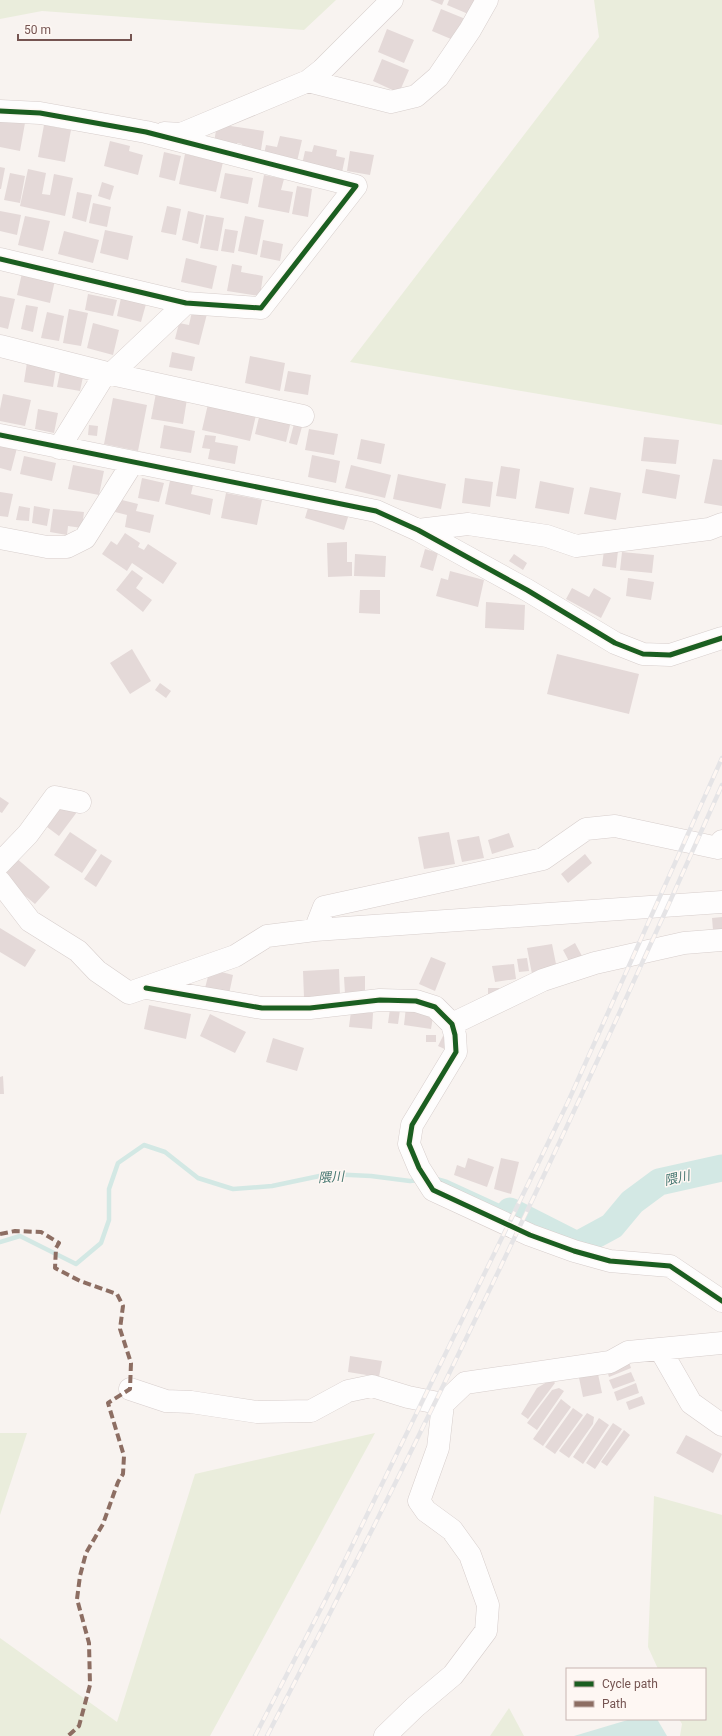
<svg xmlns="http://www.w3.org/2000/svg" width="722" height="1736" font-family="Roboto,'Noto Sans JP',sans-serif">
	<rect width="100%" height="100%" fill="#f8f3f0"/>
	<path fill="#eaeddc" d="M0,0H336L304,30L42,11L0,19Z
		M594,0H722V425L350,362L599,37Z
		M0,1433H27L0,1515Z
		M375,1433L210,1736H0V1638L117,1722L195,1474Z
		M654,1496L722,1515V1736H680L682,1724L679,1719H705V1669H658L648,1647Z
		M509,1708L524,1736H490Z"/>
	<path fill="#d3e8e4" d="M631,1719H657L667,1736H574Z"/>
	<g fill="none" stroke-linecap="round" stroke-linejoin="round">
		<path stroke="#d3e8e4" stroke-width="4.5" d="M433,1178L447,1182L510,1211
			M0,1242L20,1236L76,1264L101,1243L109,1220V1189L118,1163L144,1145L165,1152L198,1178L233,1189L272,1186L329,1174L371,1176L410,1181L420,1180"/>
		<path stroke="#d3e8e4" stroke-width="27" d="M510,1211L577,1245L612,1226L632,1202L659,1182L722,1168"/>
	</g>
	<path fill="#e4d9d8" d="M430,0H444L442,5Z
		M449,0H480L473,16L447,5Z
		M441,9L468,20L458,42L432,31Z
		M387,29L414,40L404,63L378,52Z
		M382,59L409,70L399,93L373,81Z
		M0,119L25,123L20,151L0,147Z
		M217,124L264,131L260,156L240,153L242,144L237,143L235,152L213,149Z
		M44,125L71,130L65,162L38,157Z
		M280,136L302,140L296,166L263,159L266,145L277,147Z
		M110,141L130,146L129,151L143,155L138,175L104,166Z
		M314,145L337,150L336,156L345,158L341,177L301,169L305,151L312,152Z
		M350,151L374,155L370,175L347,171Z
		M164,152L181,156L175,181L159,177Z
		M185,154L223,162L216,192L179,184Z
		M0,167L5,168L1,189H0Z
		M28,169L46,173L42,194L50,195L54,174L73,178L65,216L20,206Z
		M10,173L25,176L20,203L4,200Z
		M225,173L253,178L248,204L220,198Z
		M264,175L284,179L281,190L293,192L289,213L258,207Z
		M102,182L114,186L110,200L98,196Z
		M297,186L312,189L308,217L292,214Z
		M77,192L92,195L86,222L72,218Z
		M93,203L111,207L107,227L89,223Z
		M167,206L181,209L176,235L161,232Z
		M0,211L21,215L17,235L0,231Z
		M188,211L204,215L198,244L182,240Z
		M206,215L224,218L218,251L200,248Z
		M25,216L50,221L43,251L18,245Z
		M245,216L264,220L257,255L238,251Z
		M225,229L238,231L234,253L221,251Z
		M105,230L133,236L128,260L100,253Z
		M64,231L99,240L93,263L58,254Z
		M263,240L283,244L280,261L260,257Z
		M186,258L217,266L212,289L181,282Z
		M232,264L242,266L241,272L263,276L260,296L227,291Z
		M22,273L55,280L50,303L17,295Z
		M88,294L117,300L113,316L85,310Z
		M0,296L15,299L8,329L0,327Z
		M121,298L146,304L141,322L117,316Z
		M26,305L38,307L33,332L21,329Z
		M193,307L208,310L199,345L175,339L179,323L189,325Z
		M69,309L88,313L81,346L63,343Z
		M47,312L64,316L59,341L41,338Z
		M93,323L119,330L113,355L87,348Z
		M172,352L195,357L192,371L169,367Z
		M28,356L57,361L53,387L24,382Z
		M250,356L285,363L280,391L245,383Z
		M61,367L84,372L80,391L57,387Z
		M288,371L311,375L308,395L284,391Z
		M156,393L187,399L183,424L151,419Z
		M3,394L31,400L25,426L0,421V409Z
		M113,398L147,405L138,451L104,444Z
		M208,404L256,415L250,441L202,430Z
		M38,409L58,413L54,433L35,429Z
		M260,413L291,421L286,442L255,434Z
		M295,420L303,423L297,445L289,443Z
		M89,425L98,426L97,436L88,435Z
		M164,425L195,431L191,453L160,448Z
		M309,429L338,434L334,455L305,450Z
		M205,435L216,436L215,442L238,446L235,464L208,459L210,449L202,448Z
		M644,437L679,440L676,464L641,461Z
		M361,439L385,444L381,464L357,459Z
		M0,443L17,448L11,471L0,468Z
		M312,455L340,461L336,483L308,477Z
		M24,456L56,463L52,481L20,474Z
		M713,459L722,460V506L704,503Z
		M73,465L104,471L99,495L68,489Z
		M351,465L391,475L385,498L345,488Z
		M501,466L520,469L516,499L496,496Z
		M646,469L680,475L676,499L642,493Z
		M398,474L446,484L441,509L393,499Z
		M171,476L194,481L191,494L213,499L210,515L165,504Z
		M142,478L164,483L159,502L138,498Z
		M465,478L493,482L490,507L462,503Z
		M540,481L574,488L569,514L535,508Z
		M590,487L621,493L616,520L584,514Z
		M0,492L13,494L8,517L0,516Z
		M226,493L262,500L257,525L221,518Z
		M118,499L138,504L136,511L154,515L150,533L125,527L127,515L115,512Z
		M310,501L349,514L344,530L305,518Z
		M19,506L30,508L29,521L16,520Z
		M34,506L50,509L47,526L32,523Z
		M53,509L84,512L82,528L68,526L67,535L50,532Z
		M125,533L140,543L138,547L144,550L148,544L177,563L163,584L132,563L127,571L102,554L111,541L117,545Z
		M347,542V562H352V576L328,577L327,543Z
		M425,549L438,553L433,571L420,567Z
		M604,550L618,551L616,568L602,566Z
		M622,552L654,555L652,573L620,570Z
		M355,554L386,556L385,577L354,576Z
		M514,554L527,563L523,570L509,561Z
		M132,570L143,578L136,588L152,600L143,612L116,590Z
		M450,571L484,580L478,607L436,596L441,578L448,580Z
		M628,578L654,582L651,600L626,596Z
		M572,588L589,597L594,588L611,598L601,618L566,599Z
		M360,590H380V614L359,613Z
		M486,602L525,605L524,630L485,628Z
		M132,649L151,681L130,694L110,663Z
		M557,654L639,674L629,714L547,694Z
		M160,683L171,691L166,698L155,690Z
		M0,797L9,803L2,813L0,812Z
		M64,803L77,812L59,836L47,827Z
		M70,832L97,850L82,873L54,855Z
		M449,832L455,864L424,869L418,837Z
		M509,833L514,847L492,854L488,840Z
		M479,836L484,858L462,862L457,840Z
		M101,854L112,861L96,887L84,879Z
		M585,854L592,863L568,883L561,874Z
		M15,857L50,887L35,904L0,875Z
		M722,917V930H713L712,918Z
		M0,928L36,950L25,967L0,952Z
		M575,943L582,956L570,963L563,950Z
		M552,944L557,969L532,974L527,948Z
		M431,957L446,963L435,991L419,984Z
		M527,958L529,971L519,972L517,959Z
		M514,964L516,979L495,982L492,966Z
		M210,969L233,975L229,994L205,988Z
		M339,969L340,996L304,998L303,971Z
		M365,976V993L345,994L344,977Z
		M488,988H499L500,998H488Z
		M149,1005L191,1014L186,1039L144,1029Z
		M406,1007L434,1011L431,1029L404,1025Z
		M390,1009L400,1010L398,1024L388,1023Z
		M351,1011L373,1013L372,1029L349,1027Z
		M210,1014L246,1032L235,1053L200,1036Z
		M426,1035H436V1042H426Z
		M443,1036L454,1042L449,1051L438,1046Z
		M273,1038L304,1048L297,1071L266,1062Z
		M3,1076L4,1094H0V1077Z
		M468,1158L494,1167L487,1187L454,1175L457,1165L465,1168Z
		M501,1158L519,1162L511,1194L494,1189Z
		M350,1356L382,1361L379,1377L348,1372Z
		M628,1359L631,1368L609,1377L606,1367Z
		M597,1369L602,1393L583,1397L578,1373Z
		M631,1372L635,1381L613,1389L609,1380Z
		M552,1379L555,1383L528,1419L521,1414L537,1388Z
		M636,1383L639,1393L617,1401L614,1392Z
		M559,1388L564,1391L537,1430L527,1423L552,1390Z
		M642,1396L645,1404L629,1410L626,1402Z
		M561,1399L571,1407L543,1446L533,1439Z
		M573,1408L583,1415L555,1454L545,1447Z
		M587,1413L594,1417L593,1424L569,1458L559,1451Z
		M599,1418L609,1425L583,1464L573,1457Z
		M613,1423L622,1429L595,1469L586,1463Z
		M624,1430L630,1435L607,1466L601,1462Z
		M686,1435L722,1454L713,1473L676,1453Z"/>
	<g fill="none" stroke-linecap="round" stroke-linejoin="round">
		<g stroke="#d7cecc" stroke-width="23">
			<path id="minor" d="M308,81L391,102L416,96L438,77L470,30L487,0
				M0,111L40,113L146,132L356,186L261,308L186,303L0,259
				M164,133L181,134L308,81L322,70L392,0
				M0,346L111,374L303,416
				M0,435L376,511L418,530L527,590L615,643L643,654L670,655L722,638
				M59,448L103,377L111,374L186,303
				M418,530L468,524L547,536L576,546L709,529L722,524
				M0,538L47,547H67L85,538L133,462
				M0,863L28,834L55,797L80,802
				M0,882L30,921L78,951L97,971L129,993L235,956L267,936L315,930L722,902
				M315,930L324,907L543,859L586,829L615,826L718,848L722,841
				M146,988L262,1008H310L380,1000L416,1001L435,1007L452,1024L455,1035L456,1052L412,1125L409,1144L419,1168L433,1190L530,1235L574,1251L610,1261L670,1266L722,1301
				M452,1024L543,980L595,963L684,943L722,940
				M660,1349L691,1403L722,1425
				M130,1389L166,1401L191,1402L257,1412L311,1411L348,1391L372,1386L408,1397L443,1404
				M385,1736L415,1707L453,1675L486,1631L488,1605L470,1555L452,1530L426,1511L419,1501L438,1448L443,1404L465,1383L610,1362L628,1352L722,1343"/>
		</g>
		<use href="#minor" stroke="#fefdfd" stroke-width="22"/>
		<g stroke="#e5e4e6" stroke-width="4.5">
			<path id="rail" d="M255,1736L329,1593L568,1102L722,758
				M267,1736C429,1424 580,1106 722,785"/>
		</g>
		<use href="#rail" stroke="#fef7f3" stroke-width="3" stroke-dasharray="9" stroke-linecap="butt"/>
		<path stroke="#8d6e63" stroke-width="4" stroke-dasharray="8 4" stroke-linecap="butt" d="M0,1234L15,1231L41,1232L59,1243L56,1248L55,1268L80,1281L117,1294L123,1306L120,1329L131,1363L130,1389L108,1403L124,1456L123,1474L118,1482L103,1524L86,1553L80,1576L77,1599L89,1643L90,1685L79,1726L68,1736"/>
		<g stroke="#fef7f3" stroke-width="8">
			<path id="cycleway" d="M0,111L40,113L146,132L356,186L261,308L186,303L0,259
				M0,435L376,511L418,530L527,590L615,643L643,654L670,655L722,638
				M146,988L262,1008H310L380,1000L416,1001L435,1007L452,1024L455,1035L456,1052L412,1125L409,1144L419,1168L433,1190L530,1235L574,1251L610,1261L670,1266L722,1301"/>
		</g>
		<use href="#cycleway" stroke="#1b5e20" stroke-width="5"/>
	</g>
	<g text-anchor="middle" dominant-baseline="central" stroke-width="3" stroke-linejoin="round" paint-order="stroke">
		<g font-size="13" font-style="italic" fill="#467771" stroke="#fef7f3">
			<text transform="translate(331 1177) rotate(-3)">隈川</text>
			<text transform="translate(677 1178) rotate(-13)">隈川</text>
		</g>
	</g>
	<rect x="566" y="1668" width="140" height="52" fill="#fef7f3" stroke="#c7b6b2"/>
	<rect x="574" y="1681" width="20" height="6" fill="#1b5e20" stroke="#c7b6b2"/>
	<text x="602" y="1688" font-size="12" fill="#755451">Cycle path</text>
	<rect x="574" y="1701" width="20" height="6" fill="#8d6e63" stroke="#c7b6b2"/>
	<text x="602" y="1708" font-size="12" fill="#755451">Path</text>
	<path d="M18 34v6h113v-6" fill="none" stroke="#755451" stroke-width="2"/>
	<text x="24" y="34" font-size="12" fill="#755451" stroke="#fef7f3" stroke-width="3" paint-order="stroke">50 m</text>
</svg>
